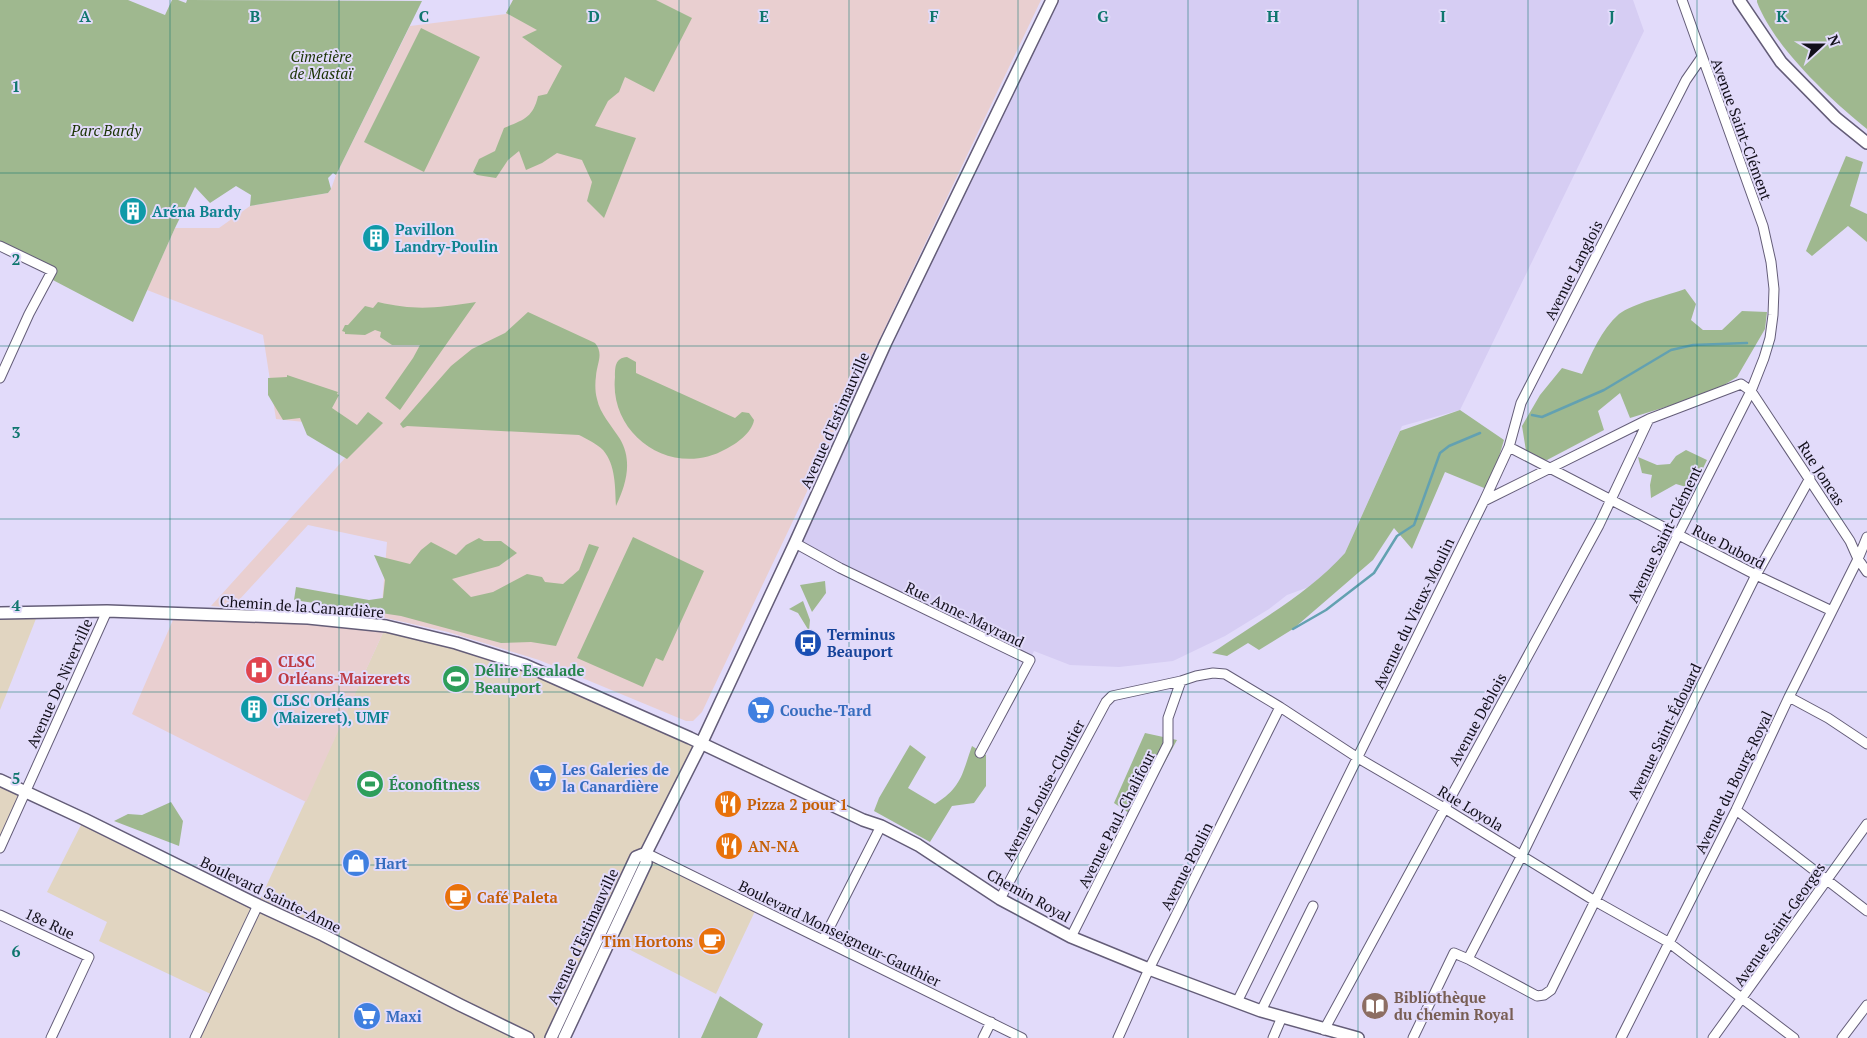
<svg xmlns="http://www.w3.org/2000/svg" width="1867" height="1038" font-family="'PT Serif',serif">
	<rect width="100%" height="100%" fill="#e2dbfa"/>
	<path fill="#e1d5c1" d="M39,611L12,680L0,710V613Z
		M386,626L525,665L701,744L646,853L757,907L716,994L609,939L564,1038H195L215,996L99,941L107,922L47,892L84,819L258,904Z
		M0,780L26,793L0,848Z"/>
	<path fill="#d6cdf3" d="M1052,0H1633L1644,31L1460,410L1402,426L1345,553L1334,565L1309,587L1287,595L1269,609L1225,636L1173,661L1119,667L1070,665L1034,651L1030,660L795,543Z"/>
	<path fill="#e9cfd0" d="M513,0H1041L702,712L693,721H686L539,660L448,632L381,617L387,542L308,525L239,600L235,608L211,606L346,457L304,422L276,419L263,335L147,290L175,228H219L250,206L328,193L331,189L336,175L410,26L506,14Z
		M176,613L386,626L306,802L132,714Z"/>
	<path fill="#9fb88f" d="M0,0H128L165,15L172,0H178L186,3L187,0L422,1L336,175L333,173L328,178L331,189L328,193L250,206L251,195L236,186L210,203L195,187L175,228L133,322L49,278L52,271L0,246Z
		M513,0H656L692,18L654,92L625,77L619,92L608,101L595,126L636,138L604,218L587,201L592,182L582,160L557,153L542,163L526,170L519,151L508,160L496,178L477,175L473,172L479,159L495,151L504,128C523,120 533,118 538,96L547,94L562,66L522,37L537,30L506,13Z
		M1757,0H1867V129C1830,99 1774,47 1757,2Z
		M421,28L480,57L424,172L364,142Z
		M1846,156L1863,162L1850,206L1867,214V242L1848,226L1812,256L1806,251Z
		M1685,289L1696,304L1691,320L1703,330H1722L1742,311L1767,312L1765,329L1737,377L1711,393L1630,418L1620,393L1598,411L1604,430L1547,460L1527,457L1522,426L1540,395L1562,368L1582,374C1592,353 1601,330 1619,314C1632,304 1668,295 1685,289Z
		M378,302C416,311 437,308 476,302L400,410L385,398L413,358L420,345H392L380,337L381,332L375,330L365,335L345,334V332L342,331L345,325H348L365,306L373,308Z
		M528,312L595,343C604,354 597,363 596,376C595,383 595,392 597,399C600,414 612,426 620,439C633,461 626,485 616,506C615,488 616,465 603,450C597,444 587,439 579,435L407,426L403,428L400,424L451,366L472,349L505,333Z
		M627,357L636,362V373L735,418L742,412L749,413L754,420C752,433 736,444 726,449C673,479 609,436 615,377C615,367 615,358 627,357Z
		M287,375L338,392L337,394L339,395L332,408L357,425L368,412L383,423L347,459L307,435L300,418L283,420L268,395V378L287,377Z
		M1460,410L1504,440L1489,490L1445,472L1412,549L1394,528L1373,560L1293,629L1259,650L1248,643L1227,656L1212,653C1257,622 1308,594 1345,553L1400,431Z
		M1686,450L1707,460L1693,489L1676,484L1651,498L1650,485L1652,475L1642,473L1638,457L1657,465L1670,464L1676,456Z
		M633,537L704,571L663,661L656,658L643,687L577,658Z
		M479,538L484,541H501L517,553L499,566L452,579L471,597L493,592L527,574L542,577L545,582L563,584L579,570L589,544L599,547L556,646L531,642L501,643L401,616L294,600L296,587L369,600L383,598L385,580L374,555L410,564L421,550L431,542L456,555L466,545Z
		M825,581L826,593L812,612L800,585Z
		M803,601L810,620L809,631L798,613L789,609Z
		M1145,733L1177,740L1135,817L1114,803Z
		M910,745L926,757L908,788L935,804C962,787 962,774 972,746L986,755V786L974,803L952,806L930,842L874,811L879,798Z
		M171,802L183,821L179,846L114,821L128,814L142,815Z
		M720,996L763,1024L757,1038H701Z"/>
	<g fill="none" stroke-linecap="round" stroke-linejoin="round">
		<path stroke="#63a1b1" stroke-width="2.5" d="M1532,415L1542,417L1604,390L1671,350L1693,345L1747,343
			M1293,629L1326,610L1374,573L1397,536L1414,525L1440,453L1449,446L1480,433"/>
		<g stroke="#645d78" stroke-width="11">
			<path id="minor" d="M0,246L52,271L29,314L0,378
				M1509,447L1756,575L1832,611
				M1484,501L1509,447L1521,403L1686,80L1702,57
				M795,543L840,568L1030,660L980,753
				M1789,697L1828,718L1867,744
				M1736,810L1867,911
				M0,848L107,611
				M646,853L1022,1038
				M1000,899L1106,702L1112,696L1181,681L1196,676L1213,673L1225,674L1280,707L1358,758L1444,808L1595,901L1668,942L1794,1038
				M0,915L89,957L51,1038
				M1071,937L1168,744V718L1181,681
				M823,940L881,826
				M1468,959L1537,996L1544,995L1551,990L1756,575L1810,478
				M1237,1002L1484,501L1649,419L1741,384L1751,391L1850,541L1858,559L1867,572
				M1261,1011L1313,906
				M1324,1030L1599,525L1649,419
				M195,1038L258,905
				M983,1038L991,1022
				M1118,1038L1149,969L1280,707
				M1273,1038L1282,1017
				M1413,1038L1454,953L1468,959L1522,855L1678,535L1751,391L1764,358L1770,338L1773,315L1774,289L1771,262L1763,226L1682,0
				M1621,1038L1736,810L1789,697L1858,559L1867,537
				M1713,1038L1867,824
				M1842,1038L1867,1005"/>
		</g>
		<g stroke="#645d78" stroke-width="14">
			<path id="major" d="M1739,0L1781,62L1836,118L1867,143
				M0,613L107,611L308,618L386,626L456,643L525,665L690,738L863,820L881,826L918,845L1000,899L1071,937L1149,969L1261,1011L1358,1038
				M0,780L84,819L258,905L323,935L460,1005L528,1038
				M551,1038L636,857L646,853
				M564,1038L646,863V853L701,744L795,543L886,342L1052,0"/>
		</g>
		<use href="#minor" stroke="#fff" stroke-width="9"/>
		<use href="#major" stroke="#fff" stroke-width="11"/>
	</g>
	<path fill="none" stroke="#0f766e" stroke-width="1" stroke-opacity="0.55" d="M170,0V1038M339,0V1038M509,0V1038M679,0V1038M849,0V1038M1018,0V1038M1188,0V1038M1358,0V1038M1528,0V1038M1697,0V1038M0,173H1867M0,346H1867M0,519H1867M0,692H1867M0,865H1867"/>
	<defs>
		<g id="building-disc" transform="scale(1.4375)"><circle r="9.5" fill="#0f9aa8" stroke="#e2dbfa"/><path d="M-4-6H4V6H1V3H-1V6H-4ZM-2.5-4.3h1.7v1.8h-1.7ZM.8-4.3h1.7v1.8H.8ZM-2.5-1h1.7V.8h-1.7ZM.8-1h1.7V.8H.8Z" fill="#fff"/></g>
		<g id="bus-disc" transform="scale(1.4375)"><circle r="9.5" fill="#1a4fb4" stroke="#e2dbfa"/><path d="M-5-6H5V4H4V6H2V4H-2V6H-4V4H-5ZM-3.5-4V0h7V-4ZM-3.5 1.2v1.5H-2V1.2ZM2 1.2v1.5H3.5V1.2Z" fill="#fff"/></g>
		<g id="hospital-disc" transform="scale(1.4375)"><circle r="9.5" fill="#e0444e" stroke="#e2dbfa"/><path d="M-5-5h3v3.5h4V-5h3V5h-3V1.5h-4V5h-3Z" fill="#fff"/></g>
		<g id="stadium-disc" transform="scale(1.4375)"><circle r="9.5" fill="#2e9e5b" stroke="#e2dbfa"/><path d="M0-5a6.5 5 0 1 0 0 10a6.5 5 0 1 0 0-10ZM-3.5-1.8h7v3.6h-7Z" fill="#fff"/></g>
		<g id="supermarket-disc" transform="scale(1.4375)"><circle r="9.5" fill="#3f7fe0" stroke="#e2dbfa"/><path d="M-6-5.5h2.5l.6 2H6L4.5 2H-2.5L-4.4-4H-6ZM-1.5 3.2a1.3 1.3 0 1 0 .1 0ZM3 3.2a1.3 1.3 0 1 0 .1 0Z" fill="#fff"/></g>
		<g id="restaurant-disc" transform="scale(1.4375)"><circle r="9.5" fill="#e8710a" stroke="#e2dbfa"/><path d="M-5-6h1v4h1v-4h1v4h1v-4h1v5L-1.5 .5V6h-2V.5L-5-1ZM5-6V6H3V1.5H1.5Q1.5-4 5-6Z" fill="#fff"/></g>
		<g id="shop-disc" transform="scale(1.4375)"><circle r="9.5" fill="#3f7fe0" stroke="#e2dbfa"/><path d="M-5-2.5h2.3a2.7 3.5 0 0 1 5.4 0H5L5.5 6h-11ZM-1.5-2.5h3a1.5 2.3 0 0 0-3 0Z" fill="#fff"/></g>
		<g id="cafe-disc" transform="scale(1.4375)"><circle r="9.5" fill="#e8710a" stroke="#e2dbfa"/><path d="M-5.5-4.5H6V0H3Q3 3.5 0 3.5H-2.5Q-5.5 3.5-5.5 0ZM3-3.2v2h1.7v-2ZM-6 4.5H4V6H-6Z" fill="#fff"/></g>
		<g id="library-disc" transform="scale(1.4375)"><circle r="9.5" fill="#8d6e63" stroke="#e2dbfa"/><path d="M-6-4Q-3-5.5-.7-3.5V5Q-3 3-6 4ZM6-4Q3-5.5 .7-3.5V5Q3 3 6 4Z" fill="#fff"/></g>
	</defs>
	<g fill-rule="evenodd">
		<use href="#building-disc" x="133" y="211"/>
		<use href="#building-disc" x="376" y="238"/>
		<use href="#bus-disc" x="808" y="643"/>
		<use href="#hospital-disc" x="259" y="670"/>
		<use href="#stadium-disc" x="456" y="679"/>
		<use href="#building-disc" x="254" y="709"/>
		<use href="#supermarket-disc" x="761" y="710"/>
		<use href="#supermarket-disc" x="543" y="778"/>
		<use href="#stadium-disc" x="370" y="784"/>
		<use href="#restaurant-disc" x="728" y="804"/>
		<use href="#restaurant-disc" x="729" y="846"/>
		<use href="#shop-disc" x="356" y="863"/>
		<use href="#cafe-disc" x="458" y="897"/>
		<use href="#cafe-disc" x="712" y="941"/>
		<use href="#library-disc" x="1375" y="1006"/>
		<use href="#supermarket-disc" x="367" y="1016"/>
	</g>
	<g text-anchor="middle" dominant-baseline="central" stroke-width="4" stroke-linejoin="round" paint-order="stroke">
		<g font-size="15" font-style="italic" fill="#193202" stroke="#e2dbfa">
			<text x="321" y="56">Cimetière<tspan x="321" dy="17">de Mastaï</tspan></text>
			<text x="106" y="130">Parc Bardy</text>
		</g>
		<g font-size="15" fill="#120f1a" stroke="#e2dbfa">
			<text transform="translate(1742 129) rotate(70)">Avenue Saint-Clément</text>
			<text transform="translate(1573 270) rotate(-63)">Avenue Langlois</text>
			<text transform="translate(834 420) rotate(-66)">Avenue d'Estimauville</text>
			<text transform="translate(1822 473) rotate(57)">Rue Joncas</text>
			<text transform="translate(1664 534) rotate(-64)">Avenue Saint-Clément</text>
			<text transform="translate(1729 546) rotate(27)">Rue Dubord</text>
			<text transform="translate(302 606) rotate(4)">Chemin de la Canardière</text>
			<text transform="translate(1413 613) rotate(-64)">Avenue du Vieux-Moulin</text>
			<text transform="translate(965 614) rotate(26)">Rue Anne-Mayrand</text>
			<text transform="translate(59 683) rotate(-66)">Avenue De Niverville</text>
			<text transform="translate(1477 719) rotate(-61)">Avenue Deblois</text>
			<text transform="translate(1664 731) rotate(-64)">Avenue Saint-Édouard</text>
			<text transform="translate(1733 782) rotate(-64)">Avenue du Bourg-Royal</text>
			<text transform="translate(1043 790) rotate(-62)">Avenue Louise-Cloutier</text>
			<text transform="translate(1471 808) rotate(31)">Rue Loyola</text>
			<text transform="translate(1116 819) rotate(-63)">Avenue Paul-Chalifour</text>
			<text transform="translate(1186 866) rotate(-63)">Avenue Poulin</text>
			<text transform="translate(271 894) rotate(26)">Boulevard Sainte-Anne</text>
			<text transform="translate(1029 895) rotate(29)">Chemin Royal</text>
			<text transform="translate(50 923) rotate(25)">18e Rue</text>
			<text transform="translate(1779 924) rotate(-55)">Avenue Saint-Georges</text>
			<text transform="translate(840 933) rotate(26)">Boulevard Monseigneur-Gauthier</text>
			<text transform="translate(582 936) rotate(-65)">Avenue d'Estimauville</text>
		</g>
		<g font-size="15" font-weight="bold" fill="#0d838f" stroke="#e2dbfa" text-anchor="start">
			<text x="152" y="211">Aréna Bardy</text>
			<text x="395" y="229">Pavillon<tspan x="395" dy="17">Landry-Poulin</tspan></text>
			<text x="273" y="700">CLSC Orléans<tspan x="273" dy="17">(Maizeret), UMF</tspan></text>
		</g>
		<g font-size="15" font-weight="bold" fill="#164399" stroke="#e2dbfa" text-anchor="start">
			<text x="827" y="634">Terminus<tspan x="827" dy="17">Beauport</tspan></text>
		</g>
		<g font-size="15" font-weight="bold" fill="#be3a42" stroke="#e2dbfa" text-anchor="start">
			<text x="278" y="661">CLSC<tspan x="278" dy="17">Orléans-Maizerets</tspan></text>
		</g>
		<g font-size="15" font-weight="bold" fill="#27864d" stroke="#e2dbfa" text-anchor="start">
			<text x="475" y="670">Délire Escalade<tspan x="475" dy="17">Beauport</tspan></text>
			<text x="389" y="784">Éconofitness</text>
		</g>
		<g font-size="15" font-weight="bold" fill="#366cbe" stroke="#e2dbfa" text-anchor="start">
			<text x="780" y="710">Couche-Tard</text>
			<text x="562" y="769">Les Galeries de<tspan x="562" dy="17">la Canardière</tspan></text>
			<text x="375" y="863">Hart</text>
			<text x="386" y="1016">Maxi</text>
		</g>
		<g font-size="15" font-weight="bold" fill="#c56008" stroke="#e2dbfa" text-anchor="start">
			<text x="747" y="804">Pizza 2 pour 1</text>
			<text x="748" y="846">AN-NA</text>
			<text x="477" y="897">Café Paleta</text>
			<text x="693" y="941" text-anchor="end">Tim Hortons</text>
		</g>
		<g font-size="15" font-weight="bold" fill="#785e54" stroke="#e2dbfa" text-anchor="start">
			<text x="1394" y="997">Bibliothèque<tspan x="1394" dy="17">du chemin Royal</tspan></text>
		</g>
	</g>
	<g font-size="16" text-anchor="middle" font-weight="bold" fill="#0f766e" stroke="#e2dbfa" stroke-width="4" stroke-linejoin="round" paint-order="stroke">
		<text x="85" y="22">A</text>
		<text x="255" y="22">B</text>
		<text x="424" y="22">C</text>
		<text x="594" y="22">D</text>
		<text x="764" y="22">E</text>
		<text x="934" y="22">F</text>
		<text x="1103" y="22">G</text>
		<text x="1273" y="22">H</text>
		<text x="1443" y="22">I</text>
		<text x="1612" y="22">J</text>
		<text x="1782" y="22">K</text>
		<text x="16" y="92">1</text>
		<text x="16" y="265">2</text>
		<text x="16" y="438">3</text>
		<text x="16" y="611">4</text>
		<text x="16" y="784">5</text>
		<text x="16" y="957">6</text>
	</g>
	<g transform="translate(1822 45) rotate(69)" stroke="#e2dbfa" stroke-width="4" paint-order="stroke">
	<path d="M0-4L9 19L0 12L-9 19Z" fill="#120f1a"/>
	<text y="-8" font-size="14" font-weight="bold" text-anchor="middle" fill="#120f1a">N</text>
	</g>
</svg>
